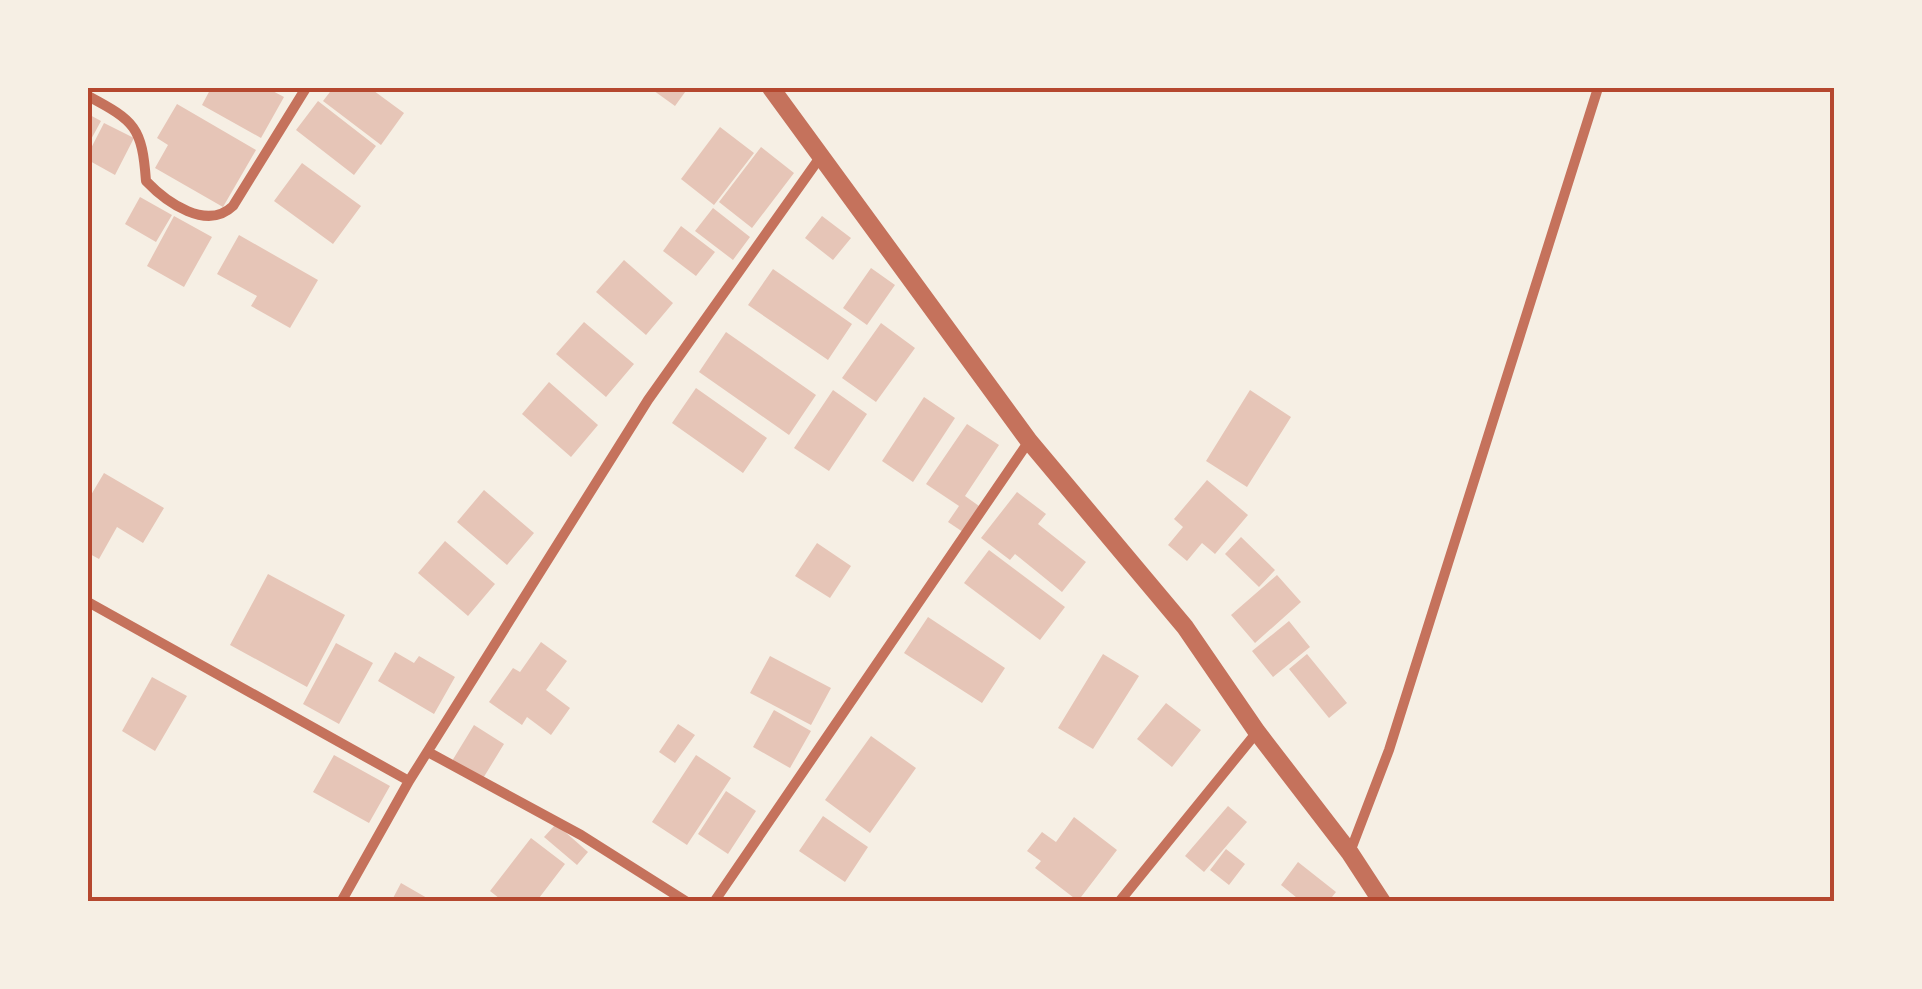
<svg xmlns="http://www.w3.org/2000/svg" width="1922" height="989" font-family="'Golos Text',sans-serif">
	<rect width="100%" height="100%" fill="#f6efe4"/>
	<path fill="#e6c5b7" d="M211,88H267L284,97L261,138L202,105Z
		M333,88H370L404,113L381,145L323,101Z
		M650,88H688L675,106Z
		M318,101L376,146L354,175L296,130Z
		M177,104L256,150L223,207L155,168L168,145L157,138Z
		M88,114L101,121L88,145Z
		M104,123L134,138L115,175L88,160V154Z
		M720,127L754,153L714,205L681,179Z
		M761,147L794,173L752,228L719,202Z
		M302,163L361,206L333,244L274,201Z
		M140,197L172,215L156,242L125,224Z
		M713,208L750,237L733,260L695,231Z
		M174,216L212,237L184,287L147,266Z
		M822,216L851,238L833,260L805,238Z
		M681,226L715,252L696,276L663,251Z
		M239,235L318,280L290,328L251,306L257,296L217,274Z
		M624,260L673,303L646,335L596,292Z
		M871,268L895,285L867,325L843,308Z
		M773,269L852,324L828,360L748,305Z
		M584,322L634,364L606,397L556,354Z
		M881,323L915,348L876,402L842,378Z
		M726,332L816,395L789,435L699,372Z
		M549,382L598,425L571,457L522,414Z
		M696,388L767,438L743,473L672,423Z
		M833,390L867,414L829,471L794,448Z
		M1250,390L1291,417L1247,487L1206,461Z
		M924,397L955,418L913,482L882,461Z
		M967,424L999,445L965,496L979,506L963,532L948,522L959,506L926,484Z
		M104,473L164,508L143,543L117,527L99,559L88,553V500Z
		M1207,480L1248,515L1215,554L1202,543L1187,561L1168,545L1183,527L1174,519Z
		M484,490L534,533L507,565L457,522Z
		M1017,492L1046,514L1038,524L1086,562L1062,592L1015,554L1010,560L981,538Z
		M1241,537L1275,570L1259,587L1225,554Z
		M445,541L495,584L468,616L418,573Z
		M817,543L851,566L830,598L795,576Z
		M989,550L1065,607L1040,640L964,583Z
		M268,574L345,615L307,687L230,645Z
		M1277,575L1301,602L1255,643L1231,615Z
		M928,617L1005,668L982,703L904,653Z
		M1289,621L1310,647L1273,677L1252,651Z
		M541,642L567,661L546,690L570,708L551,735L527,717L522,725L489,702L513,668L520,672Z
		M336,643L373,663L339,724L303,704Z
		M395,652L414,663L419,656L455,677L434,714L378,681Z
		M1103,654L1139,676L1093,749L1058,728Z
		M1307,654L1347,703L1329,718L1289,669Z
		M770,656L831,688L811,725L750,693Z
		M152,677L187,696L155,751L122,731Z
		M1166,703L1201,730L1172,767L1137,739Z
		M774,710L811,731L790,768L753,747Z
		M678,724L695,735L675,763L659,752Z
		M474,725L504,744L482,780L452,761Z
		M871,736L916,768L870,833L825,800Z
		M334,755L390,786L369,823L313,792Z
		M696,755L731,778L687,845L652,822Z
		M726,791L756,811L728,854L698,834Z
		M1228,806L1247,822L1204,872L1185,856Z
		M823,816L868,847L845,882L799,851Z
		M1074,817L1117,850L1078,901L1035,868L1041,861L1027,851L1042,832L1056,842Z
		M556,824L588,852L577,865L544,837Z
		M531,838L565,864L536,902H504L490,891Z
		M1226,849L1245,864L1229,885L1210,870Z
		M1298,862L1336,892L1328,902H1302L1281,885Z
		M401,883L434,902H391Z"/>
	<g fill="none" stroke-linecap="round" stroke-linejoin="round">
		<path stroke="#c5725c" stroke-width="10" d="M88,96C135,121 142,127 146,181C167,203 207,231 233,206L306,88
			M88,602L409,781
			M428,752L581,835L687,902
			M1350,852L1389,750L1598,88
			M341,902L409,781L648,400L821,156
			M714,902L1029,441
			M1119,902L1257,732"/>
		<path stroke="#c5725c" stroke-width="18" d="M771,88L1029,441L1185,627L1257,732L1350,853L1382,902"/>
	</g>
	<rect width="1922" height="989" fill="none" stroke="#f6efe4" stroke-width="180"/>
	<rect x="90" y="90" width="1742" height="809" fill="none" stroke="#b5482f" stroke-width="4"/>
</svg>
